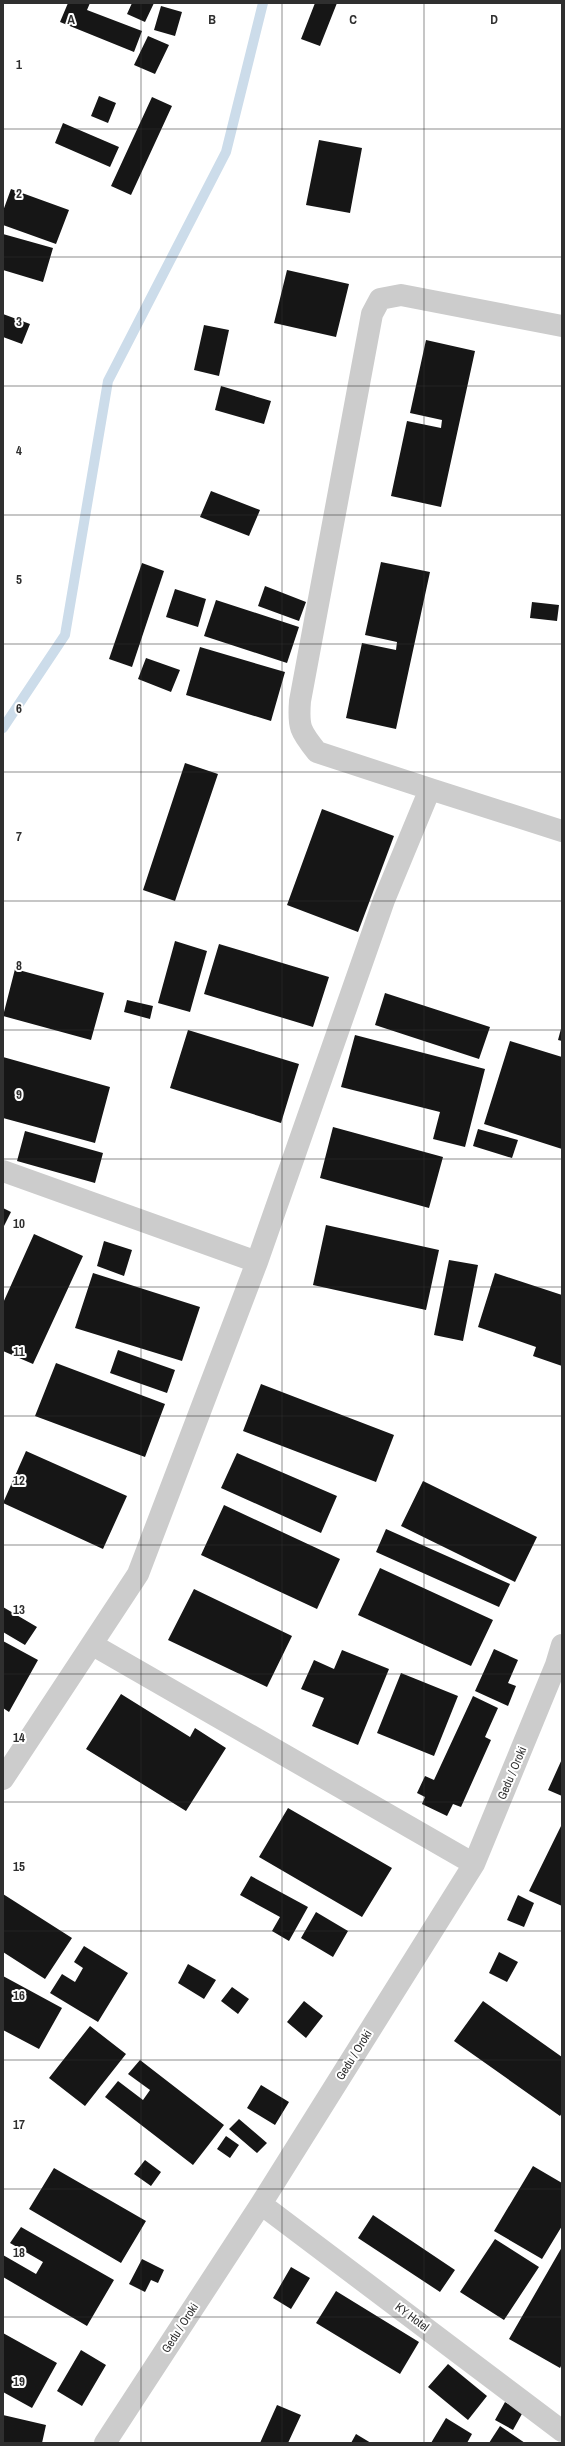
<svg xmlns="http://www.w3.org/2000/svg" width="565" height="2446" font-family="'Archivo Narrow',sans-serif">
	<rect width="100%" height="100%" fill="#fff"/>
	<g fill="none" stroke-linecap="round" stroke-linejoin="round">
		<path stroke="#ccdcea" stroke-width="10" d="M3,728L65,635L108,381L226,152L263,3"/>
	</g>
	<path fill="#161616" d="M68,3H90L87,10L142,31L134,52L60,22Z
		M132,3H154L145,22L127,14Z
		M315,3H337L320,46L301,39Z
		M161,6L182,12L175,36L154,30Z
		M148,36L169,45L155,74L134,65Z
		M99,96L116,103L108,123L91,116Z
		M152,97L172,106L131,195L111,186Z
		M63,123L119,147L110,167L55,143Z
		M319,140L362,148L350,213L306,205Z
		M11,189L69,210L56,244L3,225V211Z
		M3,234L53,248L43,282L3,270Z
		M287,270L349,284L336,337L274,323Z
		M3,314L30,324L22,344L3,337Z
		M204,325L229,330L219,376L194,370Z
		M426,340L475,351L441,507L391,496L407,421L441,428L442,420L410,413Z
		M221,386L271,401L264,424L215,410Z
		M211,491L260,510L249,536L200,517Z
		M381,562L430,572L396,729L346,718L362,643L396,650L397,642L365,635Z
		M142,563L164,571L132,667L109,659Z
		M265,586L306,602L299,621L258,606Z
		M175,589L206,599L198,627L166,617Z
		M216,600L299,627L287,663L204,636Z
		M532,602L559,605L557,621L530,618Z
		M200,647L285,672L271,721L186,695Z
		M146,658L180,670L171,692L138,679Z
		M185,763L218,774L175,901L143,890Z
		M322,809L394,836L358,932L287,905Z
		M175,941L207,951L190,1012L158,1003Z
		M219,944L329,977L313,1027L204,994Z
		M15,969L104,993L91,1040L3,1016Z
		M385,993L490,1027L479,1059L375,1025Z
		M127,1000L153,1006L150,1019L124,1012Z
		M562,1025V1041L558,1040Z
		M188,1030L299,1064L281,1123L170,1088Z
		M355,1035L485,1069L465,1147L433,1139L440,1112L341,1087Z
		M510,1041L562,1057V1149L484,1124Z
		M3,1057L110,1087L95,1143L3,1118Z
		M333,1127L443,1157L429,1208L320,1178Z
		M478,1129L518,1140L512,1158L473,1146Z
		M25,1131L103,1153L95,1183L17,1161Z
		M3,1208L11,1212L3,1228Z
		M326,1225L439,1250L426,1310L313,1285Z
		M34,1234L83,1256L33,1364L3,1351V1303Z
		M104,1241L132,1250L124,1276L97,1266Z
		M449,1260L478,1265L463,1341L434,1335Z
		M93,1273L200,1307L182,1361L75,1328Z
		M495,1273L562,1295V1366L533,1356L536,1347L478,1327Z
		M118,1350L175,1370L167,1393L110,1373Z
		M56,1363L165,1404L145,1457L35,1416Z
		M261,1384L394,1435L376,1482L243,1431Z
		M26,1451L127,1496L103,1549L3,1503Z
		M237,1453L337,1496L321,1533L221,1488Z
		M423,1481L537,1537L515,1582L401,1526Z
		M224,1505L340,1559L317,1609L201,1555Z
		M386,1529L510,1584L499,1607L376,1552Z
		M380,1568L493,1620L471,1666L358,1615Z
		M194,1589L292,1636L267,1687L168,1640Z
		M3,1607L37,1627L25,1645L3,1632Z
		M3,1641L38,1660L9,1712L3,1708Z
		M494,1649L518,1660L508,1683L516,1686L508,1706L475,1691Z
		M342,1650L389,1669L358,1745L312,1726L324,1698L301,1689L314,1660L334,1669Z
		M401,1673L458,1696L434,1756L377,1733Z
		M121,1694L190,1737L195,1728L226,1748L186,1811L86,1749Z
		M473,1696L498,1708L485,1737L491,1740L461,1807L453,1804L447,1816L422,1804L425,1797L417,1793L425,1776L434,1780Z
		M562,1759V1796L548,1790Z
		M288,1808L392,1868L362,1917L259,1857Z
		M562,1824V1906L529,1891Z
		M251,1876L308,1907L289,1941L272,1931L280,1917L240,1895Z
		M3,1894L72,1938L45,1979L3,1952Z
		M518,1895L534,1903L524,1927L507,1920Z
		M316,1912L348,1931L333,1957L301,1938Z
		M84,1946L128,1973L98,2022L50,1993L62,1974L75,1982L83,1968L74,1962Z
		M499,1952L518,1962L507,1982L489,1973Z
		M188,1964L216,1980L204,1999L178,1983Z
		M3,1976L62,2008L39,2049L3,2030Z
		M232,1987L249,1999L238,2014L221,2001Z
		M304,2001L323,2016L306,2038L287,2022Z
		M483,2001L562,2057V2113L560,2116L454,2041Z
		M90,2026L126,2054L85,2106L49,2078Z
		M140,2060L224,2125L193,2165L105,2097L118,2081L143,2100L150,2090L128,2074Z
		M261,2085L289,2102L275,2125L247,2108Z
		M239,2119L267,2143L257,2153L229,2129Z
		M226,2136L239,2145L230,2158L217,2149Z
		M145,2160L161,2172L151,2186L134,2174Z
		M533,2166L562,2183V2226L542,2259L494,2231Z
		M54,2168L146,2221L121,2263L29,2209Z
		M373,2215L455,2270L440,2292L358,2238Z
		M21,2227L114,2280L87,2326L3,2277V2255L36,2274L43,2262L10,2243Z
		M495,2239L539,2267L504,2320L460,2292Z
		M562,2247V2364L560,2368L509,2339Z
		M142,2259L164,2270L158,2283L151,2280L145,2292L129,2284Z
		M291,2267L310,2278L291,2309L273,2298Z
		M336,2291L419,2342L400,2374L316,2323Z
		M3,2333L57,2363L32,2408L3,2392Z
		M81,2350L106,2365L82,2406L57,2391Z
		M448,2364L487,2396L468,2420L428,2387Z
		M505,2402L523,2412L513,2430L495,2420Z
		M277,2405L301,2415L288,2443H260Z
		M3,2415L46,2425L42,2443H3Z
		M446,2418L472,2434L467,2443H431Z
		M500,2426L525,2443H489Z
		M356,2434L371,2443H351Z"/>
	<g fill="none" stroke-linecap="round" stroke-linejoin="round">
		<path stroke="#ccc" stroke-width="22" d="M430,789L317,752C300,731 298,727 300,701L372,314L380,299L401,295L562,326
			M3,1171L257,1262
			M93,1645L474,1864
			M3,1779L138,1574L257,1262L384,900L430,789L562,831
			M261,2204L562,2431
			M105,2443L261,2204L474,1864L556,1665L562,1645"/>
	</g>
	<path fill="none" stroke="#2f2f2f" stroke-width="1" stroke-opacity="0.55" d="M141,3V2443M282,3V2443M424,3V2443M3,129H562M3,257H562M3,386H562M3,515H562M3,644H562M3,772H562M3,901H562M3,1030H562M3,1159H562M3,1287H562M3,1416H562M3,1545H562M3,1674H562M3,1802H562M3,1931H562M3,2060H562M3,2189H562M3,2317H562"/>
	<g text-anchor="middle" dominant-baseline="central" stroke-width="4" stroke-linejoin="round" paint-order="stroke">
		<g font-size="12" fill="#2f2f2f" stroke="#fff">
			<text transform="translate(512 1773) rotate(-67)">Gedu / Oroki</text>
			<text transform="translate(354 2055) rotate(-58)">Gedu / Oroki</text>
			<text transform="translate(412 2317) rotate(37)">KY Hotel</text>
			<text transform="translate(180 2328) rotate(-57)">Gedu / Oroki</text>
		</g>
	</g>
	<g font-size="13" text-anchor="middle" font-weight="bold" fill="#2f2f2f" stroke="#fff" stroke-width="4" stroke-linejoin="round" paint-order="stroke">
		<text x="71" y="24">A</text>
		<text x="212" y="24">B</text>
		<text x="353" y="24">C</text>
		<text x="494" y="24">D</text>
		<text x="19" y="69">1</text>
		<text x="19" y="198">2</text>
		<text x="19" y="326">3</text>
		<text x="19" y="455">4</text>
		<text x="19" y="584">5</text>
		<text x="19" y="713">6</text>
		<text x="19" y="841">7</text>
		<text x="19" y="970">8</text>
		<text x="19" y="1099">9</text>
		<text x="19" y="1228">10</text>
		<text x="19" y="1356">11</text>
		<text x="19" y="1485">12</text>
		<text x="19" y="1614">13</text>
		<text x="19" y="1742">14</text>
		<text x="19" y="1871">15</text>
		<text x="19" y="2000">16</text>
		<text x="19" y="2129">17</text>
		<text x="19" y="2257">18</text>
		<text x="19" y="2386">19</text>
	</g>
	<rect width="565" height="2446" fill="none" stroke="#2f2f2f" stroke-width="8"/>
</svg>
